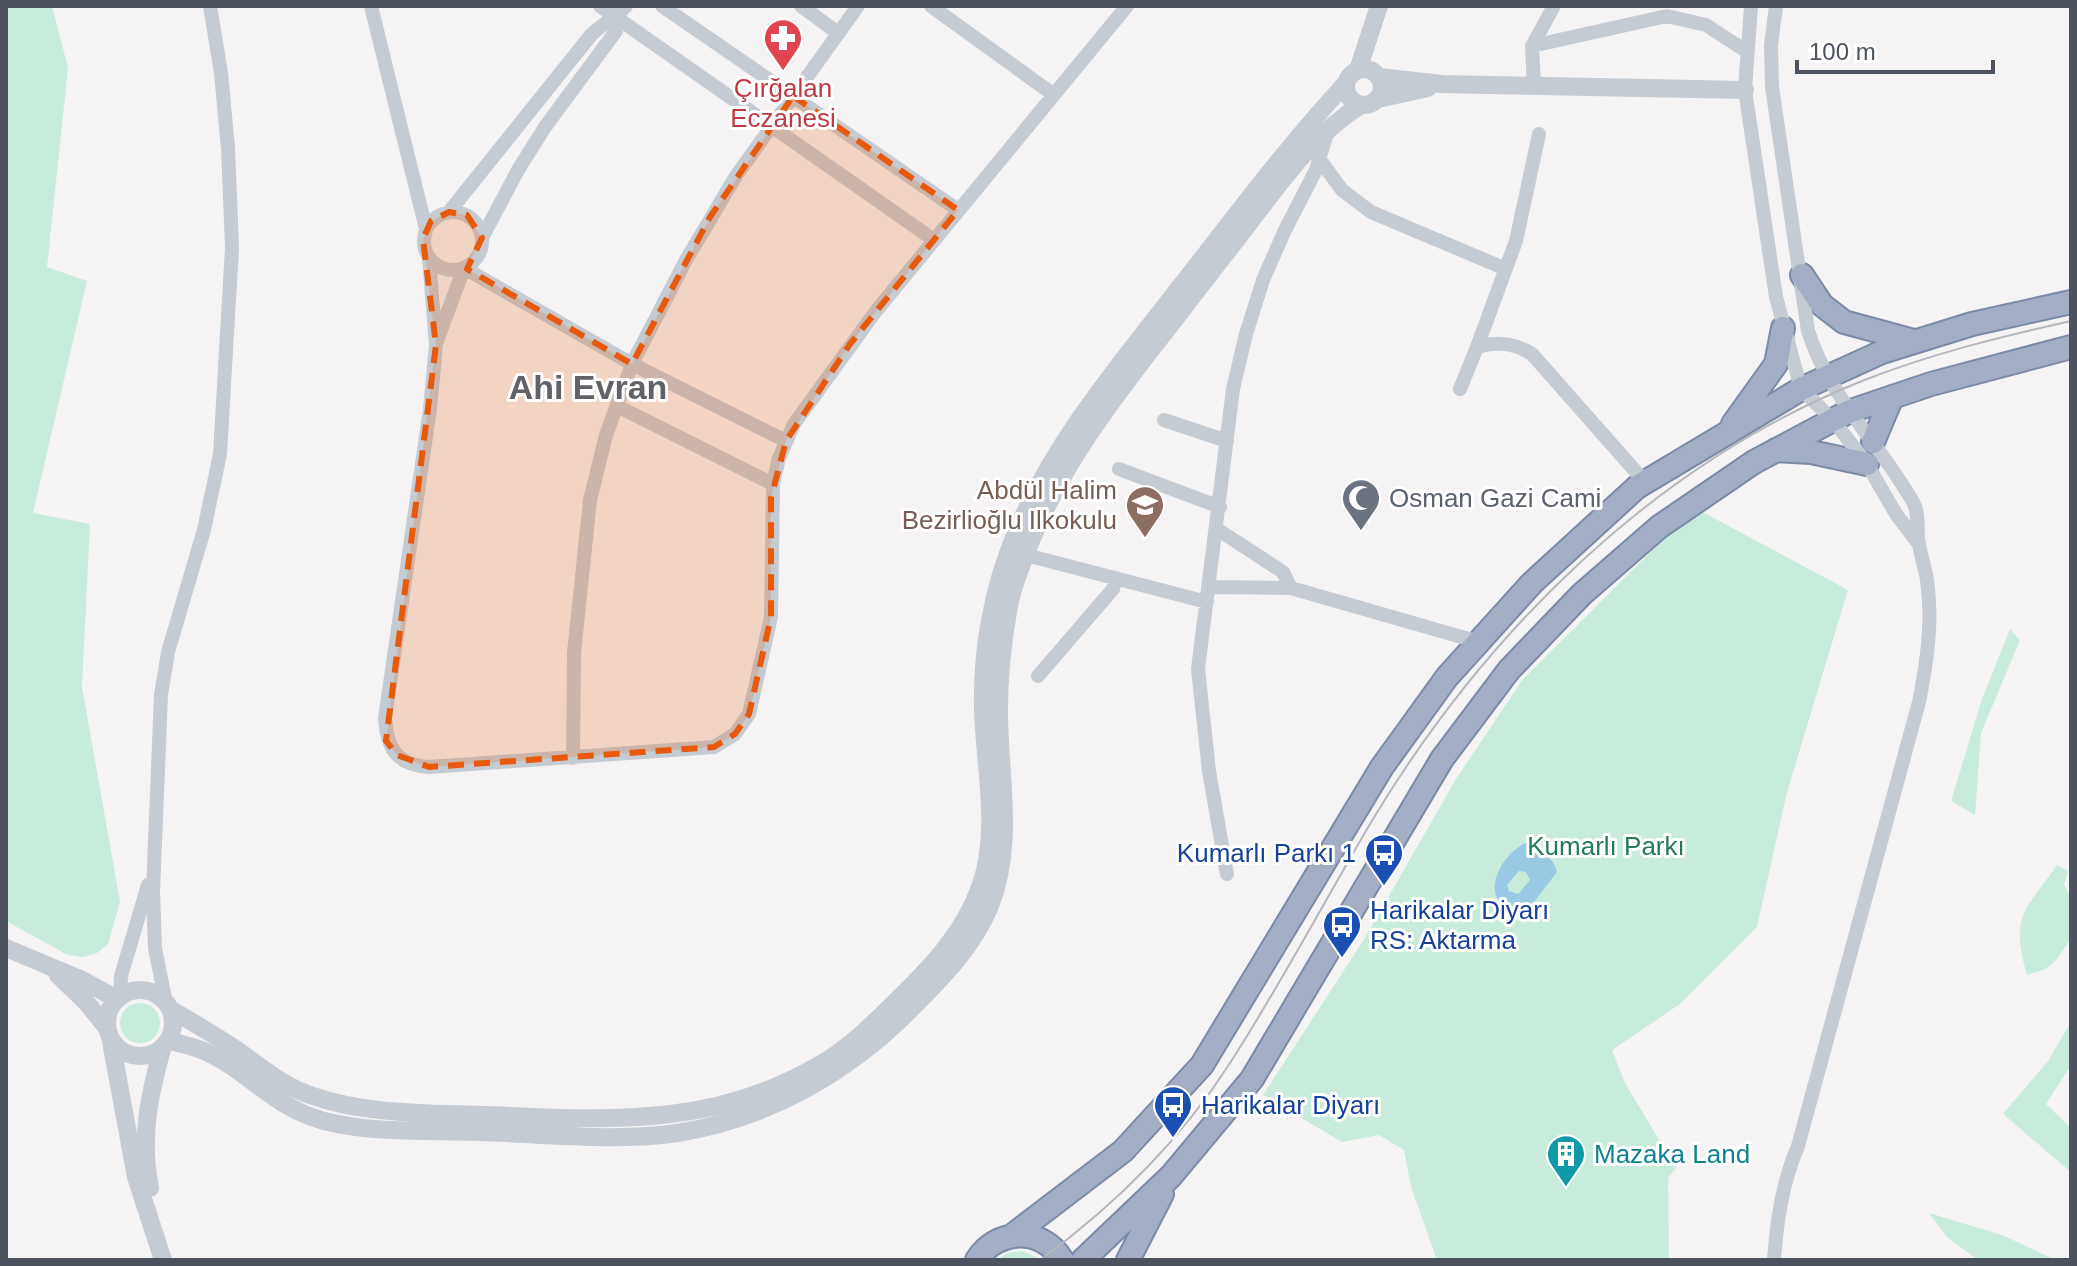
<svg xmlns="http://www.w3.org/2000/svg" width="2077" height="1266" font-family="Arial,sans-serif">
	<rect width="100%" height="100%" fill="#f5f3f3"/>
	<path fill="#c7ecdb" d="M6,6H52L68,68L47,267L87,281L33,513L90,524L82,687L120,902L108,944L97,953L83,957L68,955L6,921Z
		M1695,508L1848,590L1787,792L1757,927L1680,1004L1612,1050L1625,1083L1676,1168L1668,1178L1669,1260H1437L1411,1187L1404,1150L1379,1135L1342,1142L1263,1095L1363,941L1456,779L1523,679Z
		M2010,629L2020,640L1981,733L1975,815L1951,801L1982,699Z
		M2057,865L2068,871L2064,885L2071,897V938L2057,959L2046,969L2027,975C2010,914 2024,913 2057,865Z
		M120 1023a20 20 0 1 1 40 0a20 20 0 1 1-40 0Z
		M2071,1022V1065L2046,1104L2071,1128V1172L2003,1114L2048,1061Z
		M1929,1213L2002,1235L2056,1260H1978L1947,1237Z
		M1022,1251L1042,1260H996L1008,1253Z"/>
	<path fill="#99cae5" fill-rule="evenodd" d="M1525,843C1538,845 1555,859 1557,872L1531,906L1515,910L1499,902C1486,881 1506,853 1525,843ZM1519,871L1526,872L1530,880L1518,894L1509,891L1507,885Z"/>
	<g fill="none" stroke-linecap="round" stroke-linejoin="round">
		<g stroke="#7b8aa7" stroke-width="26">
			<path id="trunk" d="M1802,275L1822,305L1844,322L1914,341
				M1733,424L1776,364L1783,328
				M1873,442L1892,397
				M1776,450L1811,452L1867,464
				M1013,1235L1123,1151L1202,1065L1382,767L1447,677L1532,583L1637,487L1801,389L1882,352L1972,324L2071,302
				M977,1260C996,1229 1042,1226 1062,1260
				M1083,1260L1171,1176L1252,1079L1442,759L1509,670L1582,594L1659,527L1754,462L1848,412L1931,384L2071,347
				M1128,1260L1162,1194"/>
		</g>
		<path stroke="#c5cbd2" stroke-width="14" d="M371,6L426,229
			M600,6L934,240
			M662,6L958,210
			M801,6L838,33
			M931,6L1054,95
			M1751,6L1745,90L1776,297L1801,389L1833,420L1867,464L1896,514L1918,543
			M1532,46L1667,16L1706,25L1746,51
			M1534,86L1532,46L1554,6
			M1320,160L1342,190L1371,212L1506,269
			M424 241a29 29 0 1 1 58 0a29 29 0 1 1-58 0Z
			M449,212L591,35C602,24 615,18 626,6
			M482,238L518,170L545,127L616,31L615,18
			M429,258L436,345L430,409L385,718C387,748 396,765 429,767L714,747L735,734L749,714L771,617L773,484L779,458L794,424L876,311L1127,6
			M437,341L464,268L632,364L786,441
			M1477,347L1516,241L1539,134
			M1460,389L1477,347C1497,341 1514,343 1532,354L1645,482
			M617,406L773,484
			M1164,420L1227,441
			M1119,469L1220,507
			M1217,529L1283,572L1291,588L1479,642
			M1026,555L1207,602
			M1209,587L1291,588
			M1038,676L1113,589L1116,578
			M573,758L574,653L590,500L606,435L632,364L686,260L736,176L858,6
			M1227,874L1209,771L1198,669L1233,389L1246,334L1263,280L1285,230L1316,170L1328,130
			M120,997L121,976L148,885
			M166,1003L155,948L153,891L161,695L168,652L204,530L220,454L232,248L228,148L221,73L210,6
			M1774,1260C1777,1220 1782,1184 1798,1146L1919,702C1927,662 1933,621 1927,580C1925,568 1921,556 1919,544C1916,531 1920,514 1913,502C1879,442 1830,399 1808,331L1772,87L1771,45L1776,6"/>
		<path stroke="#c5cbd2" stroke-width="18" d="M1346 87a18 18 0 1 1 36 0a18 18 0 1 1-36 0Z
			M1358,70L1379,6
			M1379,77L1442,84L1745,90
			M1378,99L1428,88
			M6,948L80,979L117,999
			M58,975L86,1002L107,1028
			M107 1023a33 33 0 1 1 66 0a33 33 0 1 1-66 0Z
			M170,1009C192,1022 213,1034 234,1048C259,1065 283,1087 313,1096C367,1115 430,1113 487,1115C608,1120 712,1128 821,1064C850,1047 875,1022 899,998C933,965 964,932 980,887C1000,833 985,768 983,712C981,651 993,586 1017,530C1055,441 1117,368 1176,292C1232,221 1285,149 1346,83
			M110,1036L136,1177L163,1260
			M168,1040C180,1044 192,1046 204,1051C248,1070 272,1107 324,1121C374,1134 430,1130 481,1132C543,1134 617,1142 677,1133C767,1119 848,1073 911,1009C942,978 973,947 990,906C1015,843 999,777 999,712C999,676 1003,636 1010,601C1014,583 1022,565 1028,548C1059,471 1100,416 1150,351C1177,317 1203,282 1230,248C1270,198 1307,138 1361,105
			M150,1188C140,1138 149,1095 163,1046"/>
		<use href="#trunk" stroke="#a3aec4" stroke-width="22"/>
		<path stroke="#b6b7bc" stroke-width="2" d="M1040,1260C1114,1206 1180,1141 1230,1063C1281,984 1325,900 1373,819C1487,630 1655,464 1862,381C1930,354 2000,337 2071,321"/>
	</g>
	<path fill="#e8590c" fill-opacity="0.2" stroke="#e8590c" stroke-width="6" stroke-dasharray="16 10" stroke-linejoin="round" d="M793,96L958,210L850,344L786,441L771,498V617L749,714L735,734L714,747L429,767L397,755L386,741L436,345L423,239L431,221L449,212L467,215L482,238L467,269L632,364L710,217Z"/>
	<defs>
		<g id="pharmacy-pin" transform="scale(2)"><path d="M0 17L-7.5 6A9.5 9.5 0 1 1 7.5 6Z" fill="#e0444e" stroke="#fff"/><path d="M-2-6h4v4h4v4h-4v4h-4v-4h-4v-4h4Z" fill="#fff"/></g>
		<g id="mosque-pin" transform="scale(2)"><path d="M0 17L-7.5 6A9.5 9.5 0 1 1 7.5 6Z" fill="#6b7280" stroke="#fff"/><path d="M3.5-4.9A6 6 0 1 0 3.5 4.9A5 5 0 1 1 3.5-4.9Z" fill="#fff"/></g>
		<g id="school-pin" transform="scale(2)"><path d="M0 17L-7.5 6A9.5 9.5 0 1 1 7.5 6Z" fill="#8d6e63" stroke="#fff"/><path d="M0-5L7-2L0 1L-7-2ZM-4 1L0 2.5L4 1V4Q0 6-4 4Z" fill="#fff"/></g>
		<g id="bus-pin" transform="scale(2)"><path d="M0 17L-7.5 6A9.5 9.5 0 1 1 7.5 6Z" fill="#1a4fb4" stroke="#fff"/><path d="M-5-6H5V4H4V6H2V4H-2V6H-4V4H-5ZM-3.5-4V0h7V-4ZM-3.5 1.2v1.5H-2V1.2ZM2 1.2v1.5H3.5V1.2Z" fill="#fff"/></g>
		<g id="building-pin" transform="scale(2)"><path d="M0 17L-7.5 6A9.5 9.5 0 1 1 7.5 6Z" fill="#0f9aa8" stroke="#fff"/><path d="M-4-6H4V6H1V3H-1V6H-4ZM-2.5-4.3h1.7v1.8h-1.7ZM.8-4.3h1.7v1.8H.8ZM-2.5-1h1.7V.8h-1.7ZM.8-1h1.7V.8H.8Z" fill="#fff"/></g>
	</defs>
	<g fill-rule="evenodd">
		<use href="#pharmacy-pin" x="783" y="38"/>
		<use href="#mosque-pin" x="1361" y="498"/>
		<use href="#school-pin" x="1145" y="505"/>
		<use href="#bus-pin" x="1384" y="853"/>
		<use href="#bus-pin" x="1342" y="925"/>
		<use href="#bus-pin" x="1173" y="1105"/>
		<use href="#building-pin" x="1566" y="1154"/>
	</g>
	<g text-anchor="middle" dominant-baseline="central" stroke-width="6" stroke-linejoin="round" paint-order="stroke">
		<g font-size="26" fill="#be3a42" stroke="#fff">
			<text x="783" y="88">Çırğalan<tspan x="783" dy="30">Eczanesi</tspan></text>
		</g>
		<g font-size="26" fill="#785e54" stroke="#fff" text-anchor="end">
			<text x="1117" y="490">Abdül Halim<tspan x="1117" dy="30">Bezirlioğlu Ilkokulu</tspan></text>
		</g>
		<g font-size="26" fill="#5b616d" stroke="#fff" text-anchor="start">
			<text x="1389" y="498">Osman Gazi Cami</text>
		</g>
		<g font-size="26" fill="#227b5b" stroke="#fff">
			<text x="1606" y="846">Kumarlı Parkı</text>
		</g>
		<g font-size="26" fill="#164399" stroke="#fff" text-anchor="start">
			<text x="1356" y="853" text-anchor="end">Kumarlı Parkı 1</text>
			<text x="1370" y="910">Harikalar Diyarı<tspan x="1370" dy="30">RS: Aktarma</tspan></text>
			<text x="1201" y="1105">Harikalar Diyarı</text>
		</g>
		<g font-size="26" fill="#0d838f" stroke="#fff" text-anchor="start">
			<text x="1594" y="1154">Mazaka Land</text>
		</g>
		<g font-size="34" font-weight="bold" fill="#606267" stroke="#fff">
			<text x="588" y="387">Ahi Evran</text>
		</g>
	</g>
	<rect width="2077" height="1266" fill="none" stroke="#4c535f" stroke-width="16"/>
	<path d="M1797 60v12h196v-12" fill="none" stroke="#4c535f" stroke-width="4"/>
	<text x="1809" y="60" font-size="24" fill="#4c535f" stroke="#ffffff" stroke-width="6" paint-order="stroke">100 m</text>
</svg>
